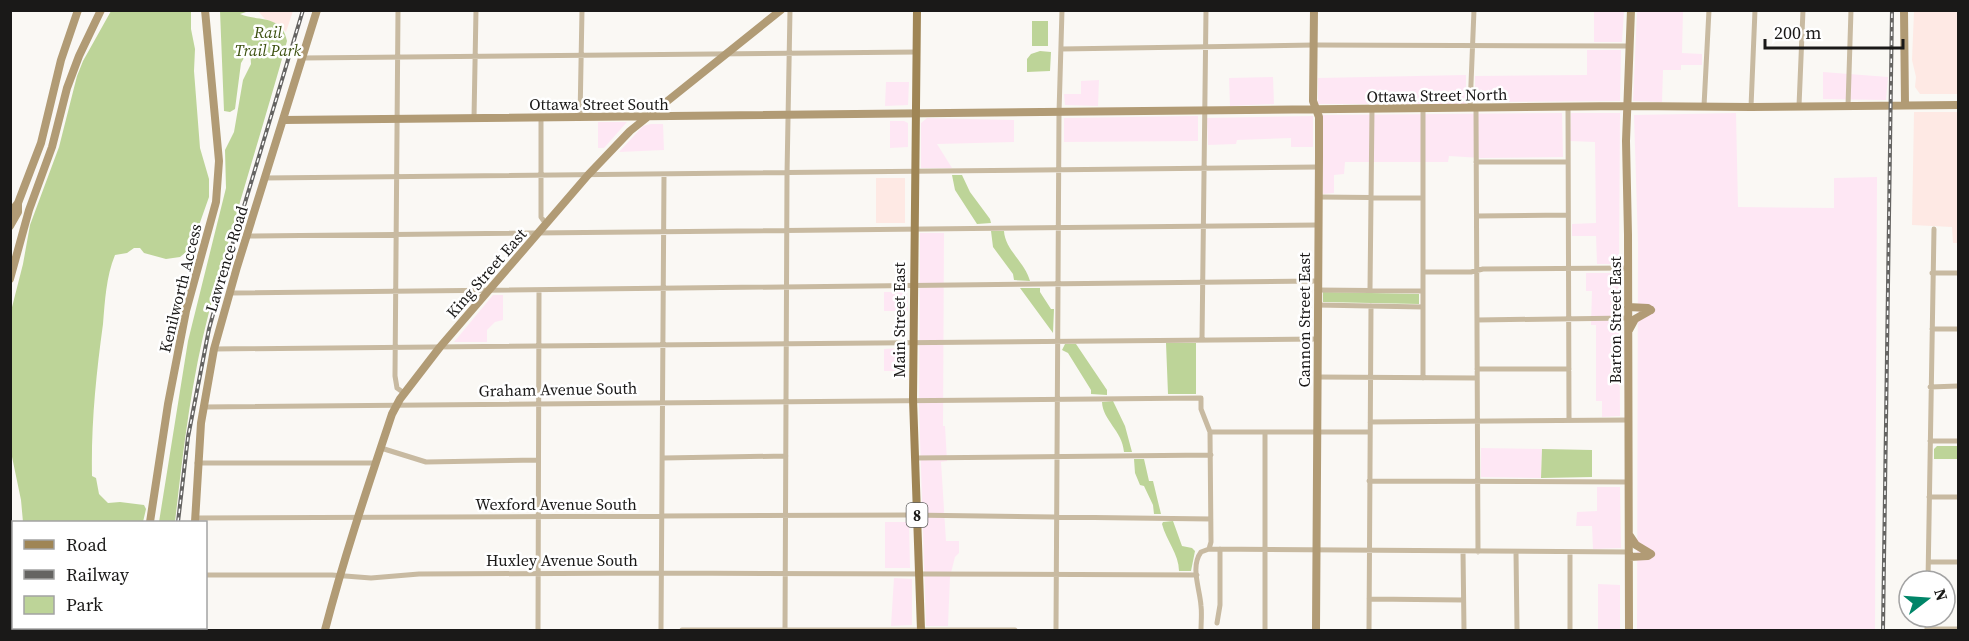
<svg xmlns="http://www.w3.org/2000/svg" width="1969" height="641" font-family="'Source Serif 4',serif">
	<rect width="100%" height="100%" fill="#faf8f4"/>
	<path fill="#fee7f4" d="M1594,11H1624L1622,42H1594Z
		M1637,11H1683L1682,53L1702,54V65H1681V70H1663L1662,102L1633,101Z
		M1587,50H1621L1620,101L1475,102V76L1587,75Z
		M1823,72L1888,77L1886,100L1823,99Z
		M1466,75V104H1318V78Z
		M1273,77L1274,104L1230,106L1229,78Z
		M1099,80L1098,106L1065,105L1064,94H1081V81Z
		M886,82H909L908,105L885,106Z
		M1562,113L1563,157L1481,158L1449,156L1448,162H1345L1344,174L1334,175V193L1323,194L1322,115Z
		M1571,113H1620L1619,264H1597L1596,236H1572V224L1596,223L1595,142L1570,141Z
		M1736,113L1738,207L1834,208V178L1877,177L1875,630H1637L1638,243L1634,115Z
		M1198,116V141L1064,142V118Z
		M1313,116V147H1291V138L1237,140L1236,144L1208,145L1207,118Z
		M927,118L1014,120V142L937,144L952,168H921V123Z
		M890,121H904L908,123V147L890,148Z
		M598,122H627L604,148H598Z
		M651,124H663L664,150L619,152L643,126Z
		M920,233H944L943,426H945L947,461L941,462L946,541H959V553L955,557L950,577L948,626H926L919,406Z
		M1586,273H1619L1620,416L1602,417V401H1596V325H1591L1592,291H1586Z
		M884,292H907L908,311H884Z
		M493,295H503V320L495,322L487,330V342H454Z
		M906,348L907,371H884V349Z
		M1481,448L1542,449L1541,478L1481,477Z
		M1597,487H1620L1621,548L1593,549L1592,526H1576L1577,512L1597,511Z
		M885,522H909L910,568H885Z
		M894,578L912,579V625L891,626Z
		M1598,584L1620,585V630H1598Z"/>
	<path fill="#fee9e4" d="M258,11H293L286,32L279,25L265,19Z
		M1914,11H1958V94H1920L1915,87L1916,77L1912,60Z
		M1914,112H1958V243H1953L1952,227L1912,225Z
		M876,178H905V223H876Z"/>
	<path fill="#bdd498" d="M111,11H191V29L195,49L194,71L200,148L209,179V197L191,248L180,257L166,259L144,253L140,248H134L127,253L115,255C106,277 105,301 103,324C96,375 91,425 92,476L96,478L99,494L108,503L120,502L144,505L146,509L143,522H23L21,500L11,452L10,315L23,264L30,225L59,147L77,76L83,61Z
		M220,11H249L240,14C259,22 282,14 287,41C262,131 233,221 209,312C191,381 183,452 175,522H159L188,341L226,188L225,150L234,132L243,80L251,64L250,48L241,63L235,109L230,112L224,111Z
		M1032,21H1048V46H1032Z
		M1040,51L1051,52L1050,71L1027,72V59L1031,54Z
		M952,175H962L970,192L990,219L991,223L977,224L955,190Z
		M991,231H1004C1005,250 1025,262 1030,281L1014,280L1013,274L993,247Z
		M1020,288H1040V292L1051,309H1054L1053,333Z
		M1323,292L1419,294V304L1323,302Z
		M1166,343H1196V394H1168Z
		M1065,344H1076L1107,390V395L1091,394V390L1068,353L1062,350Z
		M1113,401L1125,426L1132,452H1124C1122,430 1103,421 1102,402Z
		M1937,446H1958V469L1957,459H1934V449Z
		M1542,449L1592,450V477L1541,478Z
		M1134,459H1144L1149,481H1153L1161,514H1154L1153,505L1144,486L1140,485L1135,473Z
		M1173,521L1182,546L1192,548L1195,551L1191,571H1179C1179,554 1166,540 1162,524L1163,522Z"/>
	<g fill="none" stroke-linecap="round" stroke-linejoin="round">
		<path stroke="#c8baa1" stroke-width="5" d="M398,10L395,376L397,388L404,393
			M1061,49L1314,45L1629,46
			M302,58L917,52
			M1704,106L1709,10
			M1799,106L1803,10
			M1848,106L1851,10
			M1568,107L1569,420
			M1751,107L1755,10
			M1470,108L1474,10
			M1476,108L1478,552
			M474,118L476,10
			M541,118V217L546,224
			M580,118L582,10
			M1476,162H1568
			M264,178L1318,167
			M1318,197L1423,198
			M1477,216L1568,215
			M247,236L1317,225
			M1423,272H1471L1483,269L1628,268
			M1932,273H1958
			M1317,290L1423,291
			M1370,290L1372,109
			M230,293L1317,281
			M1317,305L1423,307
			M1477,320L1628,318
			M1932,329H1958
			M1202,340L1206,10
			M214,349L1318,339
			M1477,369H1569
			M1318,377L1477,378
			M1423,378V109
			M1930,387L1958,386
			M203,407L1201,398V409L1210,432L1211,542L1209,549L1201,552C1190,567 1200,589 1201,606C1202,614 1201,622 1201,630
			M1370,422L1628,420
			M1210,432H1370
			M1930,441H1958
			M381,448L426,462L538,460
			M663,458L786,456
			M915,458L1211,455
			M197,463H376
			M1369,481L1629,482
			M1929,497H1958
			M195,518L909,515L1211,519
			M1209,549L1629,552
			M1463,551L1464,630
			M1516,552L1517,630
			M1929,562H1958
			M206,575H332L371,578L419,574L660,573L1197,575
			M1928,581L1934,229
			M1369,599L1463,600
			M1217,623L1220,605V549
			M1927,629H1958
			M538,630L539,290
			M661,630L664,175
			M682,630H1015
			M785,630L787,174L790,10
			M1056,630L1059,113L1062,10
			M1265,630V432
			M1369,630L1371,306
			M1570,630V553
			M1927,630V617"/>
		<path stroke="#b19b75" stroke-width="8" d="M1314,10L1313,101L1319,117V156L1316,630
			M1904,10L1905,105
			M283,120L1626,106L1751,107L1958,105
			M10,213L18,203L41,143L61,60L78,10
			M10,226L18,212V203
			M10,279L29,210L52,147L67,88L79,56L101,10
			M1628,307L1648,308L1651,310
			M1629,330L1635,319L1651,310
			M150,522L168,404L186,311L216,202L219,161L205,10
			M195,522L201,423L214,349L237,267L317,10
			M1630,536L1636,545L1651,554
			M1629,557L1648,556L1651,554
			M106,630L108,628
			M114,630L115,628
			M190,630V628
			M325,630C344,557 368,486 392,414L400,399L440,347L588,175L630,131L781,10
			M1629,630L1628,235L1626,141L1631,10"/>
		<path stroke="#9f8555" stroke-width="8" d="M917,10L913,399L921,630"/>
		<g stroke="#656462" stroke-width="4">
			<path id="rail" d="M178,522L188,437L209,329L229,256L303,10
				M167,630V628
				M1883,630L1892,10"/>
		</g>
		<use href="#rail" stroke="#fff" stroke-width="1.5" stroke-dasharray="4.5" stroke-linecap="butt"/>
	</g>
	<g text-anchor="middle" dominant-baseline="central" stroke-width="5" stroke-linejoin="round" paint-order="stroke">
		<rect fill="#fff" stroke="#5f5e5d" stroke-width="1.5" x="906.5" y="503" width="21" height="24" rx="4.5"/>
		<g font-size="15" font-weight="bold" fill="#1a1918">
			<text x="917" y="515">8</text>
		</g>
		<g font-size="16" font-style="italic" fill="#3d5110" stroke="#fff">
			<text x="268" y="32">Rail<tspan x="268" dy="18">Trail Park</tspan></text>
		</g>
		<g font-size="16" fill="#1a1918" stroke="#fff">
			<text transform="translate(1437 95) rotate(-1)">Ottawa Street North</text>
			<text x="599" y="104">Ottawa Street South</text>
			<text transform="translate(226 259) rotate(-73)">Lawrence Road</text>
			<text transform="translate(486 273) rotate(-49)">King Street East</text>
			<text transform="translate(180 288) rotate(-76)">Kenilworth Access</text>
			<text transform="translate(899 320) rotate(-90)">Main Street East</text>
			<text transform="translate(1304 320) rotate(-90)">Cannon Street East</text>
			<text transform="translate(1615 320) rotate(-90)">Barton Street East</text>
			<text transform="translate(558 389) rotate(-1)">Graham Avenue South</text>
			<text x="556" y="504">Wexford Avenue South</text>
			<text x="562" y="560">Huxley Avenue South</text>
		</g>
	</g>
	<rect width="1969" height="641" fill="none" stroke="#1a1918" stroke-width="24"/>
	<rect x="12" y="521" width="195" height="108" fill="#ffffff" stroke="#a3a3a3" stroke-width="1.5"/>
	<rect x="24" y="540" width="30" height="9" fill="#9f8555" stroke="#a3a3a3" stroke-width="1.5"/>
	<text x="66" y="551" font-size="18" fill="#1a1918">Road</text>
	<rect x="24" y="570" width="30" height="9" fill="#656462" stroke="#a3a3a3" stroke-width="1.5"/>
	<text x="66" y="581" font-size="18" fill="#1a1918">Railway</text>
	<rect x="24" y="596" width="30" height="18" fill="#bdd498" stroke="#a3a3a3" stroke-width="1.5"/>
	<text x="66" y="611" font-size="18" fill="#1a1918">Park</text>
	<g transform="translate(1927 599) rotate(73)"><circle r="28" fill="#ffffff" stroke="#a3a3a3" stroke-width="1.5"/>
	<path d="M0-4.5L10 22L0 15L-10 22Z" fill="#008568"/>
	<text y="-9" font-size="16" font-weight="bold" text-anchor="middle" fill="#1a1918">N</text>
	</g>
	<path d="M1765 39v9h138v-9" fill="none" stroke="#1a1918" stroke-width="3"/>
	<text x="1774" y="39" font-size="18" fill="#1a1918" stroke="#ffffff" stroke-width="4.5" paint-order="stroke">200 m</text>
</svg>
